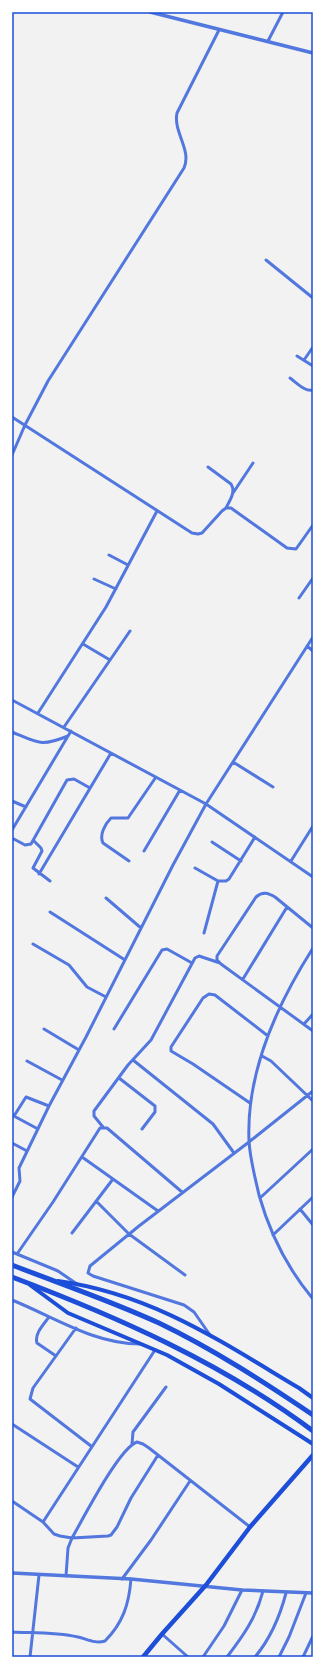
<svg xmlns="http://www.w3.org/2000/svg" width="325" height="1669" font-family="Manrope,sans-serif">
	<rect width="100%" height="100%" fill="#f2f2f2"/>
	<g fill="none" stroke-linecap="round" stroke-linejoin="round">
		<path stroke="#5277de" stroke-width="3" d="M268,41L283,12
			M266,260L313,298
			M297,356L313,366
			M304,360L313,347
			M290,378C297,383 305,392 313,390
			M12,417L192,533L198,534L202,533L222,511L226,508H231L287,548L296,549L313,525
			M12,455L25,425L48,381L184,168C192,150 173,132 177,113L219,30
			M208,467L231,484C236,492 230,500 226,508
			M233,493L253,463
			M109,555L128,565
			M94,579L116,589
			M299,598L313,578
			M83,644L110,660
			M307,646L313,651
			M12,700L206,804L313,877
			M38,713L106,607L157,511
			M64,727L130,631
			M12,732C38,743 41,747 68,736
			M233,762L273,787
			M12,801L26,807
			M12,830L71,731
			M12,838L25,845L31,844L67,780L74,779L90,788
			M34,841L41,848L42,851L33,868L50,881
			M212,842L241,861
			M144,851L180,790
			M129,861L103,843C99,835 105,824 111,818H128L156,777
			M291,861L313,826
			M195,868L218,881H226L229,879L255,837
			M39,874L111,753
			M106,898L141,928
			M50,912L125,960
			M313,928L275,897C268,893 263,891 256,897L217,956V960L221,964L313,1031
			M204,933L218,881
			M33,944L69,965L87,987L106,997
			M313,948C276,1006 246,1072 249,1141C250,1159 255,1177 259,1195C270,1234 287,1268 313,1299
			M243,979L287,907
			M304,1024L313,1014
			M44,1029L79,1050
			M114,1029L162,950L167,949L192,963
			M262,1056L271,1061L313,1101
			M133,1060L213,1124L234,1153
			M27,1061L62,1080
			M119,1078L155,1106V1112L142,1129
			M250,1103L193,1064L171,1051V1047L203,998L209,994L215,995L268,1036
			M12,1115L38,1129
			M14,1116L26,1097L49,1106
			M103,1127L94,1116V1111L128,1065L151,1040L195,958L199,956L220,963
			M12,1143L27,1151
			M82,1157L158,1211
			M12,1197L20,1181L19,1168L49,1106L86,1037L173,865L206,804L313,637
			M260,1198L313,1149
			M96,1201L129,1234L185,1275
			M300,1209L313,1225
			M72,1233L113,1179
			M273,1235L313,1197
			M12,1252L58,1271L77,1284
			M17,1254L53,1202L100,1128H107L182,1192
			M12,1300C54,1317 94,1344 140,1344
			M49,1317C44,1324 34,1334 37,1343L56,1356
			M76,1328L33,1388L30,1399L91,1446
			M210,1335L194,1312L184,1305L93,1276L88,1273L90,1266L139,1226L249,1142L313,1091
			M12,1424L78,1467
			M132,1444L133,1432L166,1387
			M12,1501L43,1522L54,1534L60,1536L72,1538L108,1536L111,1535L117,1527L131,1498L158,1455
			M43,1522L155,1350
			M66,1576L68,1548L72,1538C83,1519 119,1448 137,1442L143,1444L149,1448L250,1527
			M122,1579L151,1540L190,1481
			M12,1632C34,1633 56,1632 78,1637C87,1639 95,1644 105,1641C123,1623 129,1604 131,1579
			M162,1634L188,1657
			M30,1657L39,1575
			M203,1657L224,1626L242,1590
			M227,1657C243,1636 256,1618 263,1591
			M255,1657C270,1639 280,1616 286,1593
			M279,1657L289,1637L306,1593
			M303,1657L313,1636"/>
		<path stroke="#5277de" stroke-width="3.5" d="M150,12L313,53
			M12,1573L131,1579L242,1590L313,1593"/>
		<path stroke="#1d4ed8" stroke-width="4" d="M58,1281C152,1294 220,1341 299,1388L313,1398
			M30,1285L68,1313L167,1355L219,1384L313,1444"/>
		<path stroke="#1d4ed8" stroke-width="4.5" d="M143,1657L162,1634L206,1585L250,1527L313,1455"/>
		<path stroke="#1d4ed8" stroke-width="5" d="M12,1265C61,1284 111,1301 159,1323C213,1349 264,1382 313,1415
			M12,1277C118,1317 222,1363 313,1431"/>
	</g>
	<rect width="325" height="1669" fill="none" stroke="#ffffff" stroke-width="26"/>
	<rect x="13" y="13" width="299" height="1643" fill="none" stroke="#1d4ed8" stroke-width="1.5"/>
</svg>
